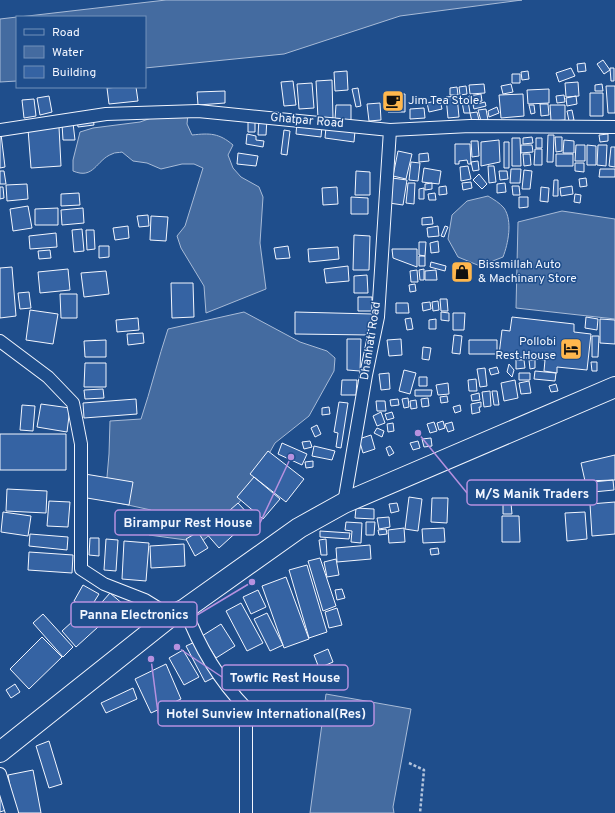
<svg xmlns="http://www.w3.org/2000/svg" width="615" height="813" font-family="Overpass,sans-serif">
	<rect width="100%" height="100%" fill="#1f4e8c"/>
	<path fill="#446ba0" stroke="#a8bbd7" d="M166,0H522L400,16L284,54L145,68V17H19Z
		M17,17V81L0,82V19Z
		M188,114L187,124L192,135C210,133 219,133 233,145L228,155L233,168L241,177L259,187L263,197L260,243L266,289L206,313L204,286L181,248L177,236L185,226L203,168L194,164H182L161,169L147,163L133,161L122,152C119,153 115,152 112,154C96,160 94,180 73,171V160L80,132L93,128L140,122L154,117Z
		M488,196C493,199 500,203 504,208C513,221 508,244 503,257L480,266L458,257L448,239L452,215L467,201Z
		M562,211L615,219V319L516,308L518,222Z
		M244,312L300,342L327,351L335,358L334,371L309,416L275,443L249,489L224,523L201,542L149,535L151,510L105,500L109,454L110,421L141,419C151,389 158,359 168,329Z
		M326,694L411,709L393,807L394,813H310Z"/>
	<path fill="#3563a3" stroke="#f2f6ff" d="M603,60L610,70L604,74L597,64Z
		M585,63L586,71L578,72L577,64Z
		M571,68L575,76L559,82L556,73Z
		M610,68H614V81H611Z
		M347,71L348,90L335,91L334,72Z
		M528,71L529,79L522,80L521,72Z
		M512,74H520V83H512Z
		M332,80L333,118H318L316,81Z
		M293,81L296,105L284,106L281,82Z
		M578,82L579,96L566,97L565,83Z
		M312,83L314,108L299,109L297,84Z
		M484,84L485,93L470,94L469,85Z
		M511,84L513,92L503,94L501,86Z
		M602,84L603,91H595V85Z
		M466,86L467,94L460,95L459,87Z
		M606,86H615V113H608Z
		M119,87H136L138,101L109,104L107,88Z
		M457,87L458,95H450V88Z
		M358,88L361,106L356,107L352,89Z
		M549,89V103L528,104L527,90Z
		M225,91V103L198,105L197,92Z
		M590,93H603V116H590Z
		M387,94H405V112H388Z
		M481,94L482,101L470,103L469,96Z
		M523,94L524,116L501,118L499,95Z
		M564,95L565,102L557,103L556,96Z
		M49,96L52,112L40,115L37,98Z
		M457,96L459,117L448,118L446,97Z
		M576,96L577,104L567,106L566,98Z
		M34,99L36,116L24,118L22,100Z
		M440,100L442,109L429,112L427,103Z
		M468,101L470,113H464L462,102Z
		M485,102L486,106L474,109L473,105Z
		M380,103L381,120L369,121L367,104Z
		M540,104H548L549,115L541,116Z
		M336,105H351V120L335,119Z
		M529,105H534L535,113L531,114Z
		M550,105H565V120L551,121Z
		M497,107L499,113L489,117L488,111Z
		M424,108L425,118L410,119V109Z
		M486,109L488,120L481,121L478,110Z
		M572,110L574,120L569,121L567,111Z
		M477,112L479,120L472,122L470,113Z
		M255,117V132H248V118Z
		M93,118L94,125L78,127L77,120Z
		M259,119H267L266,135H258Z
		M297,122L322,126L321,137L296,134Z
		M73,123L75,140H63L62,124Z
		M59,127L61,166L31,168L28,129Z
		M326,127L355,131L354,142L325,138Z
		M284,130L290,131L287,155L281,154Z
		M1,134L5,167L0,168V135Z
		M247,134L256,136V140L264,141L263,147L246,144Z
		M608,134V141L600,142L599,135Z
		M548,135H554L553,162H547Z
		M532,137L533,143L523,144V138Z
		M555,137H562V151L556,152Z
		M512,138H520L521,166H512Z
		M536,138H542V148H536Z
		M499,140L500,162L481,166V142Z
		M564,140L574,141V153H563Z
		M471,141H478L479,156L472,157Z
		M504,142H509V168H504Z
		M455,144H470L471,164H468L467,160L459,161V164H455Z
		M521,145H532L533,152L521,153Z
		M576,145H585V161H575Z
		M587,145L596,146V165H587Z
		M598,145H607L606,166L597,165Z
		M611,147H615V167L609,166Z
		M535,149H542V165H534Z
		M398,151L412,154L406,179L393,176Z
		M238,153L258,156L256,166L237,164Z
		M428,153L429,161L419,162V154Z
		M523,154H530L531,165L524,166Z
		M556,154H573V166H556Z
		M478,161L479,170L473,171L471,162Z
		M411,162L420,163L418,181L409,180Z
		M575,163H584V172L575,171Z
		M468,166L471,179L461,181L460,167Z
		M488,166H494L496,182L489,183Z
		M424,168L441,171L439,184L422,182Z
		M511,169H521L520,183H510Z
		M600,169H615V177H599Z
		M524,170L532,171L530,189H522Z
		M0,171H4L6,184H0Z
		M356,171L370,172V195H355Z
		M499,171H507L508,179L500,180Z
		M479,174L487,184L482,189L473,180Z
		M392,178L407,180L403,205L389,203Z
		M586,178L587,186L580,187L579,179Z
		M554,180H558V196H553Z
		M471,182L472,188L463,190L462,183Z
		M408,183H415L414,204L406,203Z
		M432,183V189L425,190V184Z
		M505,183L506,192L497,193V184Z
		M27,184L28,199L7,201L6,185Z
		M446,186L447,194L439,195V187Z
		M512,186H519L520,195H513Z
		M572,186L573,194L561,196L560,188Z
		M0,187H3L4,198L0,199Z
		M337,187L338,204L323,205L322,188Z
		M541,187L549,188L548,202L540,201Z
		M424,188V199H419V189Z
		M79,193L80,205L61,206V194Z
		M435,193L436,200H429L428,194Z
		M575,194L581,195L580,203L574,202Z
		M351,197L368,198V214H351Z
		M519,197H528V207L519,208Z
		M28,206L32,228L13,231L10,209Z
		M58,208V225H35V209Z
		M83,208L84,223L62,225L61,210Z
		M148,215L149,226L139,227L137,216Z
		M151,216L168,217L166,241L150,240Z
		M432,217L433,224L422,225V218Z
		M128,226L129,238L115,240L113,228Z
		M438,226L439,236L428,237L427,228Z
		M445,226L448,227L444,237L441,236Z
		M82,229L84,251L74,252L72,230Z
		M86,230H94L95,249L87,250Z
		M56,233L57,247L30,249L29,236Z
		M354,235L370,236L369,270H353Z
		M438,241L439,252L431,253L430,243Z
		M419,242H426L425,256L419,255Z
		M99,246H109V257L99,258Z
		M288,246L290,258L276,259L274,248Z
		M338,247L339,259L309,262L308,249Z
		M392,249H417V267L393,258Z
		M50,250L51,258L39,259L38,251Z
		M419,256H425V266H419Z
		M431,262L446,266L445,271L430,267Z
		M348,266L349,281L326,283L324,269Z
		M12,267L16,316L0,318V268Z
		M68,269L70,290L40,293L38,272Z
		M424,269V280H420L419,270Z
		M417,270L418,282H411L410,271Z
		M436,270L437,280H425V271Z
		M106,271L109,294L84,297L81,273Z
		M367,275L368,293H354V276Z
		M171,283H193L194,317L172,318Z
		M415,284L416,291L410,292L409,285Z
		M29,292L31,308L20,309L18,293Z
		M60,294H77V318H61Z
		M358,297H372V311H358Z
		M440,299H447L448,311H441Z
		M438,301L439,310L433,311L432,302Z
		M430,302L431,309L423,311L422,303Z
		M396,303H408L409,313H396Z
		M30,310L58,314L53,344L26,340Z
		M295,312L372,314L371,335L295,334Z
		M441,312L449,313V321L441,320Z
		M453,313H465L464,330H453Z
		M512,317L574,324V332L591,334L587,370L557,367V373L544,371L545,360L499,355L502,330L510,331Z
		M586,317L598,319L597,330L585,328Z
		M138,318L139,330L117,332L116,320Z
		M411,318L413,329L407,330L405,319Z
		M436,319V329H429V320Z
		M600,319L615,320V344L600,343Z
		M143,333L144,343L128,345L127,334Z
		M454,335L462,336L460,354L452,353Z
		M592,336H599L598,357H592Z
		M347,339H361L360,371L347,370Z
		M401,339L402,355L389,356L387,340Z
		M106,340V357H85L84,341Z
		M469,340H497V354H469Z
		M423,347L431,348L429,360L422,359Z
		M516,360H524L525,368L516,369Z
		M529,360H535V368L530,369Z
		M591,362H597V371H592Z
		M85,363H106V387H84Z
		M509,364L514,370L512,377L507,372Z
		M497,367L499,373L491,375L489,369Z
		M485,368L487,386L480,387L477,369Z
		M404,370L416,373L410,394L399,391Z
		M535,371L556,373L555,381L534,379Z
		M389,373L390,389L381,390L379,374Z
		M519,373H530V380H519Z
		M419,377H427V386H419Z
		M476,379L477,391H469L468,380Z
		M342,380H357L356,395H341Z
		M515,380L518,398L504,401L501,383Z
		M529,381L531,393L521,394L519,383Z
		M448,383L449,394L438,395L436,385Z
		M556,384L558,391L551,392L549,386Z
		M103,389L104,398L85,399L84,390Z
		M415,390H432L431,396H415Z
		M490,391L491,406L484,407L482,392Z
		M492,391H497L499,405H494Z
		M479,393L480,400L472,401L471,395Z
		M447,396L448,402L441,403L440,397Z
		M408,398L409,407L404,408L402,399Z
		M428,398L429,406L422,407L421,399Z
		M136,399L137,414L84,418L83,403Z
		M398,399L399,405L391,406L390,400Z
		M416,400L417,408L411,409L410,401Z
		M376,401H385L386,411H377Z
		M339,402L348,403L341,448L336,447L338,433L334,432Z
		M481,402V407H479L480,412L472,414L471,404Z
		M41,404L70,408L67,432L37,427Z
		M22,405L35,406L33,431L20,430Z
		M460,405L461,411L455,413L453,407Z
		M329,407L330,414L322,415V408Z
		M381,412L385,423L377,426L373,416Z
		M392,412L394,418L387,420L385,414Z
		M443,421L445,428L439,430L437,423Z
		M434,422L437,431L430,433L427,424Z
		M452,422L454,430L448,432L445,424Z
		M393,423L394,431L388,432L387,424Z
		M317,425L321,434L315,437L311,428Z
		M377,428L384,431L382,437L374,433Z
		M0,434H66V470H0Z
		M371,435L375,449L363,453L359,439Z
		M431,438L432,446L424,447L422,439Z
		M310,441L312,447L304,449L302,442Z
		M418,441L420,448L413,450L410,443Z
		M282,443L307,454L302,465L278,454Z
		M314,446L335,451L332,460L312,456Z
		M390,446L394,453L389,456L386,448Z
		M268,451L304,479L286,502L250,474Z
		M615,455V480L585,481L581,463Z
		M313,461V467L306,468L305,462Z
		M85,474L133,482L129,505L81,497Z
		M254,477L280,499L263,519L237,497Z
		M613,480L614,490L593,492V482Z
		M503,482H520L519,503H511L512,514H503Z
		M7,489L47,491L46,513L6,511Z
		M409,497L422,499L418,531L405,529Z
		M432,498H448L447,523L431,522Z
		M49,501L70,502L68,527L47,526Z
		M615,502V534L592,536L590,504Z
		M238,503L252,518L219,548L205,532Z
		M397,503L399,511L391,513L389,504Z
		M356,508L374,509V519L355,518Z
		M3,512L31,516L28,536L1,532Z
		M585,512L587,539L567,541L565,513Z
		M502,516H519L520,542H502Z
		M389,517L390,527L379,529L377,518Z
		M346,522L362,523L361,543L351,542L352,531L345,530Z
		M366,522H375L374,535H366Z
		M404,528L405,542L389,543L388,530Z
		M444,528L445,542L423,543L422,529Z
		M386,529L387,534L379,535L378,530Z
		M320,531L350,533L349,539L320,537Z
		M198,532L208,548L195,556L186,539Z
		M30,534L68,537L67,550L29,546Z
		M90,538H99V556L89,555Z
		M106,539L118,540L116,571L104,570Z
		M326,539L327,555H321L319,540Z
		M124,541L149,543L146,581L122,579Z
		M184,544L185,566L151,568L150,546Z
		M370,545L371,559L337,562L336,548Z
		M438,548L439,554L431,555L430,549Z
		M29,552L73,555L72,573L28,570Z
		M320,558L336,606L323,611L308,561Z
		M336,559L339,575L327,577L324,562Z
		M307,565L327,632L309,638L289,570Z
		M286,577L309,639L284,648L262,586Z
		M83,585L99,594L89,610L74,601Z
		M342,589L345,598L337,600L335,590Z
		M258,590L266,607L251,614L243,597Z
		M110,593L124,605L109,622L95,610Z
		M241,603L263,643L247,651L226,611Z
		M337,608L342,625L329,628L325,612Z
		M84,611L98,627L76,647L62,631Z
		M267,613L283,645L270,651L254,619Z
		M43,614L73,647L63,657L33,623Z
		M221,624L235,646L216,658L202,636Z
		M42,637L62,657L29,689L10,669Z
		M197,641L215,677L205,682L186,646Z
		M328,649L333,662L319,668L314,655Z
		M183,650L199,677L184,685L169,658Z
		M166,664L181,699L151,713L135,679Z
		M15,684L20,692L11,698L6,690Z
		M133,688L137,699L106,713L101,703Z
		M49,741L62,784L49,788L36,746Z
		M33,770L41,813H15L8,775Z
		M0,794L6,810L0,812Z"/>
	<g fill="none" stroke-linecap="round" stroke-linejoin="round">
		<g stroke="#f2f6ff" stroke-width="14">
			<path id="minor" d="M0,130L106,114L198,111L390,130L470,126L615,127
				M0,341L48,377L73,403L81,444V569L104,584L145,600L171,616
				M344,503L366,375L378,317L390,130
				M185,609C199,647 218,679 246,708V813
				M0,774L12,813"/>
		</g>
		<g stroke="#f2f6ff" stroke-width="22">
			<path id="primary" d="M0,752L171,616L185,609L299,528L344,503L615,387"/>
		</g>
		<path stroke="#b3c4dc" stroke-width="2.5" stroke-dasharray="3 2" stroke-linecap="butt" d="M409,763L424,770L420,813"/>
		<use href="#minor" stroke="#1f4e8c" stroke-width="12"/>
		<use href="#primary" stroke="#1f4e8c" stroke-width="20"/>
	</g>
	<defs>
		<g id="cafe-square" transform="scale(1.15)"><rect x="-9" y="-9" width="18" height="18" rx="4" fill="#ffb74d" stroke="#1f4e8c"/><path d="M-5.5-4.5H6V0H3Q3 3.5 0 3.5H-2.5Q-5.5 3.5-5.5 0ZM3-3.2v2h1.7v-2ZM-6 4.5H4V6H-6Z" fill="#111"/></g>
		<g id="shop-square" transform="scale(1.15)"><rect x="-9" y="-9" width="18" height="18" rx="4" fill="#ffb74d" stroke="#1f4e8c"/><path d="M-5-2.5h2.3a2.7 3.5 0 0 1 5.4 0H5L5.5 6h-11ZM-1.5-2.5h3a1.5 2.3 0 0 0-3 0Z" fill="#111"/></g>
		<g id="hotel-square" transform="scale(1.15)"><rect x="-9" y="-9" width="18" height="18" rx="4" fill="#ffb74d" stroke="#1f4e8c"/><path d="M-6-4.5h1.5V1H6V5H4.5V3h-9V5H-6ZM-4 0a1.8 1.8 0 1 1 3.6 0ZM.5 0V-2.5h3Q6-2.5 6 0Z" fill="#111"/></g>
	</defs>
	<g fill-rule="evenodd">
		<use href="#cafe-square" x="393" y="101"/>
		<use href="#shop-square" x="462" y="272"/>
		<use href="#hotel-square" x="571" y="349"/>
	</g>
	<g text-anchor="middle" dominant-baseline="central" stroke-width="3" stroke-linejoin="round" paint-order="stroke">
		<g font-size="12" fill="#f2f6ff" stroke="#1f4e8c" text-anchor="start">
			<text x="408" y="101">Jim Tea Stole</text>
			<text x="478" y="265">Bissmillah Auto<tspan x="478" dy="14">&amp; Machinary Store</tspan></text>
			<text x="556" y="342" text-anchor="end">Pollobi<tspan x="556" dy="14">Rest House</tspan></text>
		</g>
		<g font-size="12" fill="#f2f6ff" stroke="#1f4e8c">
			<text transform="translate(307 121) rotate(5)">Ghatpar Road</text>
			<text transform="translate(371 341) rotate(-81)">Dhanhati Road</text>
		</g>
	</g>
	<path fill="none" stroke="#b691df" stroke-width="1.5" d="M418 433L467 493M291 457L260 523M252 582L197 615M177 647L222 677M151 659L158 713"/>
	<g fill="#b691df" stroke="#1f4e8c" stroke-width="1.5">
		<circle cx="418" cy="433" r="4"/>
		<circle cx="291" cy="457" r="4"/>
		<circle cx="252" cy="582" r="4"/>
		<circle cx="177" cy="647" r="4"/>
		<circle cx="151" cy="659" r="4"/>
	</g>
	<g fill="#1f4e8c" stroke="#b691df" stroke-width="1.5">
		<rect x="467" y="480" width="130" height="25" rx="4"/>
		<rect x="115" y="510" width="145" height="25" rx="4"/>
		<rect x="71" y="602" width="126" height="25" rx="4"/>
		<rect x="222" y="665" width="126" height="25" rx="4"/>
		<rect x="158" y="701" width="216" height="25" rx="4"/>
	</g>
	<g font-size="13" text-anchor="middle" font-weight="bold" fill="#f2f6ff">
		<text x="532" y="498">M/S Manik Traders</text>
		<text x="188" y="527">Birampur Rest House</text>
		<text x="134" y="619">Panna Electronics</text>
		<text x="285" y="682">Towfic Rest House</text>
		<text x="266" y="718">Hotel Sunview International(Res)</text>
	</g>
	<rect x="16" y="16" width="130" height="72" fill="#1f4e8c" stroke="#7391ba"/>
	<rect x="24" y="29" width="20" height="6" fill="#1f4e8c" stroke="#7391ba"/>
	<text x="52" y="36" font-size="12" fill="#f2f6ff">Road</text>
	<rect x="24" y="46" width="20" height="12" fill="#446ba0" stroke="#7391ba"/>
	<text x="52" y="56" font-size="12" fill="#f2f6ff">Water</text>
	<rect x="24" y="66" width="20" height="12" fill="#3563a3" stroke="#7391ba"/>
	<text x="52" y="76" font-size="12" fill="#f2f6ff">Building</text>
</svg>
